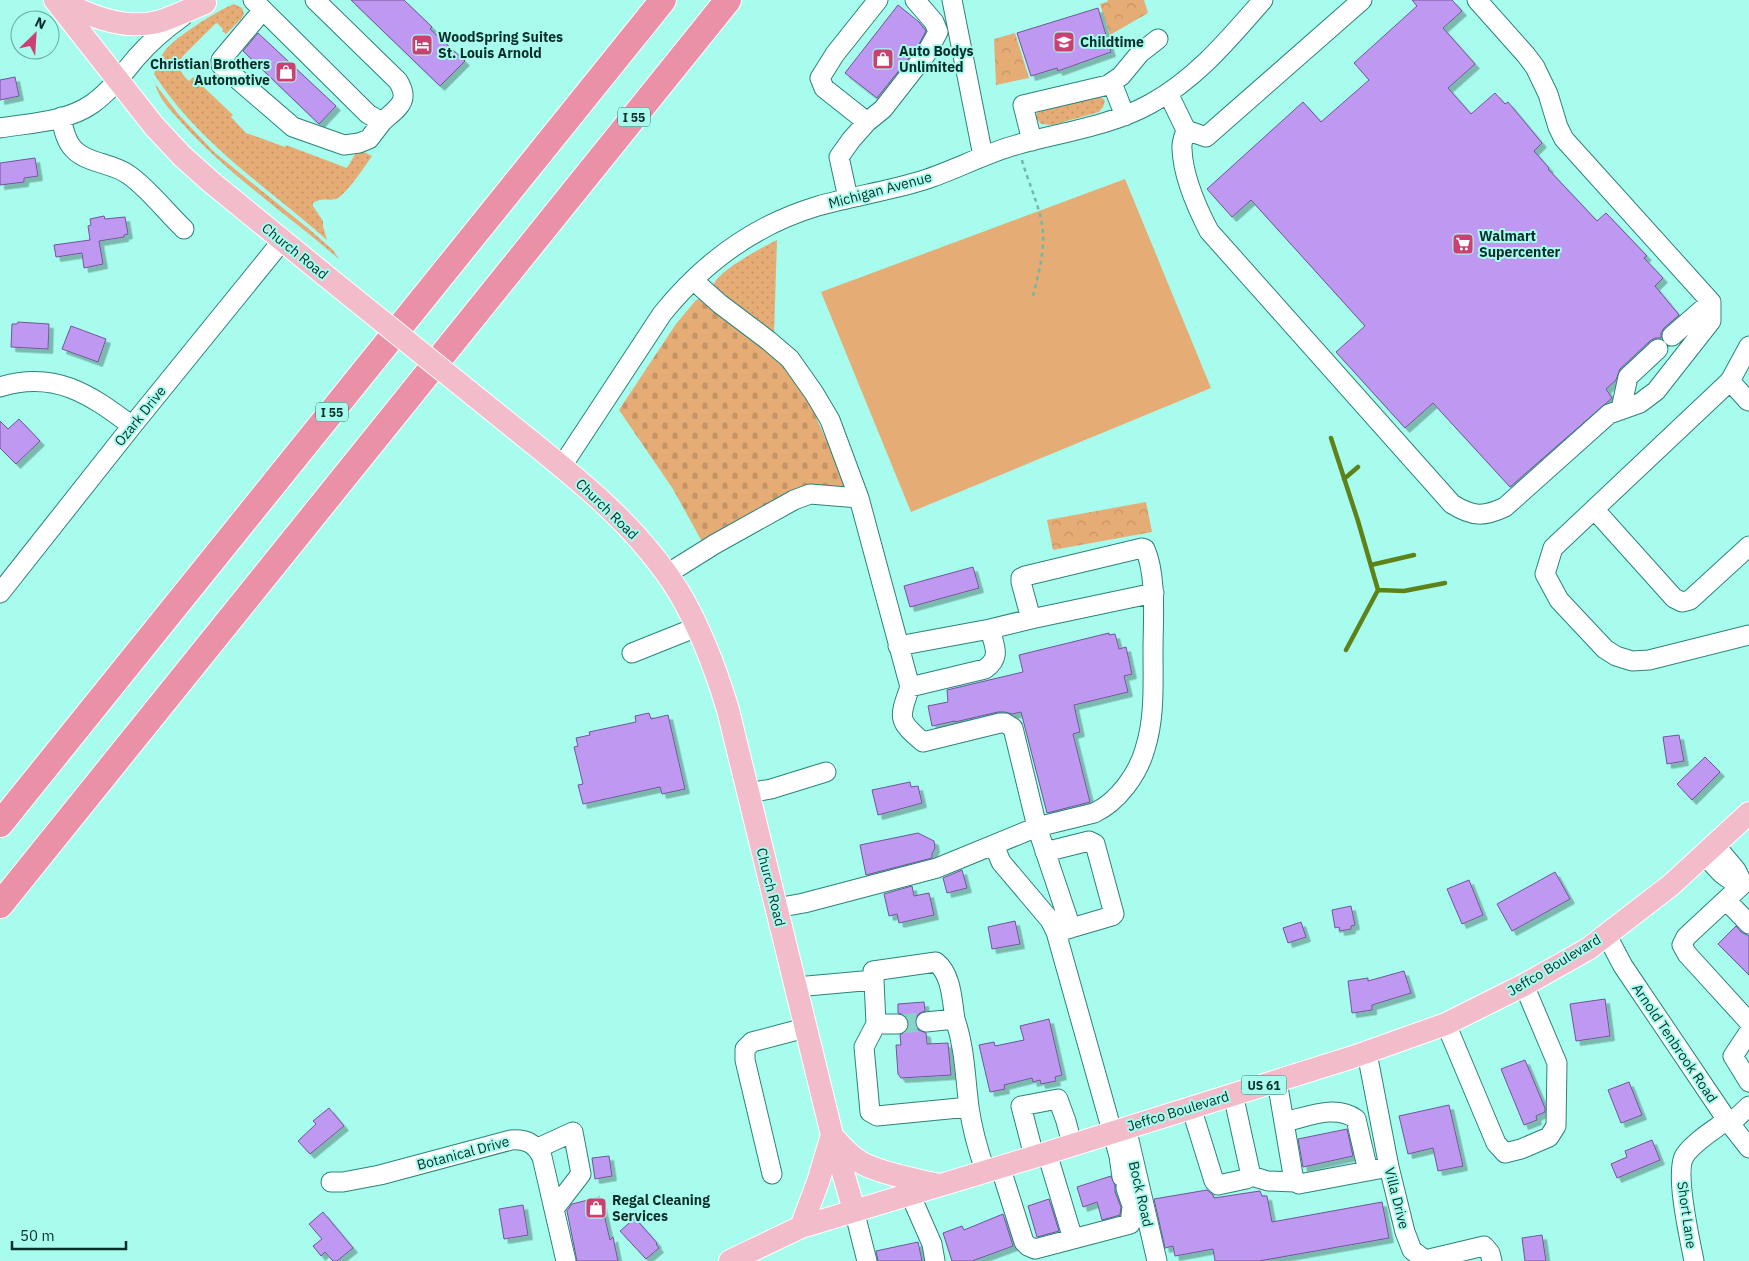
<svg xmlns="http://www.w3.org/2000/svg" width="1749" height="1261" font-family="'IBM Plex Sans',sans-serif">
	<defs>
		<pattern id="grass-dots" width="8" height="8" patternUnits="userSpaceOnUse" patternTransform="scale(1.25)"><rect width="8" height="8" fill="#e6ac76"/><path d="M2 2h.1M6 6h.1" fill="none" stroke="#c49466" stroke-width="1.8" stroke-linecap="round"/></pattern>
		<pattern id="cemetery-stones" width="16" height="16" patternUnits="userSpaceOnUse" patternTransform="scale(1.25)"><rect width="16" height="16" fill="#e6ac76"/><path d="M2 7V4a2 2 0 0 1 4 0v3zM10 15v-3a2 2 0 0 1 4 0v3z" fill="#c49466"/></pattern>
		<pattern id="park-crowns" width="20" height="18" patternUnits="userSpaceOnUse" patternTransform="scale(1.25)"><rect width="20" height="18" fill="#e6ac76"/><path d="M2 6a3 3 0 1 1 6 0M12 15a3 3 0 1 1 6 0" fill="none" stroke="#c49466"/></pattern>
		<filter id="shadow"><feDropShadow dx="4.5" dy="4.5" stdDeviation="0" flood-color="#0004"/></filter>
	</defs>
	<rect width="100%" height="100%" fill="#a8fcee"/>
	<path fill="url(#grass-dots)" d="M234,4L242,8L244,14L241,19L226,34L222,31L223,29L217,23L214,25L182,57C177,67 181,74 189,81L193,77L233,115L231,117L246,133L285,147L286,145L347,168L358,149L372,156C366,165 345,196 336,199C328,201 321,197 313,203V206L323,221V226L327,240C265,185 200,145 154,74C157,67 159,59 164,52C172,39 218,10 234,4Z
		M155,84L179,115L214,152L310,230L333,250L339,259C286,213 227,174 181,122C171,111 159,99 155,84Z
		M1098,96H1101L1105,101L1103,107L1099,112L1052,125L1041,124L1036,118V114L1039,112Z
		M777,240L774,335L716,290L713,285C721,269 761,248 777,240Z"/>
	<path fill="url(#cemetery-stones)" d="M699,299L782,361L807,397L828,444L843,479L845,491H825L705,547L673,489L619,410L676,324L696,300Z"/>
	<path fill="url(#park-crowns)" d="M1108,0H1144L1148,13L1110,35L1100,4L1107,2Z
		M1015,33L1029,78L996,85L994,39Z
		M1146,502L1152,532L1053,550L1047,520Z"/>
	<path fill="#e6ac76" d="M1125,179L1211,388L911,512L821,292Z"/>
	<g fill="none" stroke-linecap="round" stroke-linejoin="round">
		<path stroke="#5e8218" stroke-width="4.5" d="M1331,438L1358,521L1378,590L1346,650
			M1344,479L1358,467
			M1371,565L1414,555
			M1378,590L1404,591L1445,583"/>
	</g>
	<path fill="#bf99f1" stroke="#725596" filter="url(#shadow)" d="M351,0H404L432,27L430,29L465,61L440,86Z
		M1412,0H1452L1462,11L1443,28L1475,64L1448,88L1471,114L1495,93L1505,104L1508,102L1542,143L1534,151L1549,168L1548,169L1597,221L1606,213L1647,256L1644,258L1663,278L1655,286L1679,315L1664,328L1661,333V338H1655L1650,341L1620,369L1616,380L1606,389L1612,398L1510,487L1433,403L1405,428L1336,352L1365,326L1251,200L1232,217L1207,189L1303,102L1321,122L1369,80L1354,63L1417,6Z
		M898,5L919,22L926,31L917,48L877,98L845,73Z
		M1098,8L1111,52L1058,71L1057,68L1031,76L1017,33Z
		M258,33L336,106L319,124L243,51Z
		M15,77L19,96L0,100V80Z
		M35,158L38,176L24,178V182L0,185V163Z
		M104,216L105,219L125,217L128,234L124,235V237L99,241L103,264L84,268L82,253L56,257L54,245L90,240L88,226L91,225L90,219Z
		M18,322L49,324L48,349L11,347L12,324H17Z
		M71,326L106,339L98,362L62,349Z
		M19,419L40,441L16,464L0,448V421L8,429Z
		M973,567L979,588L910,607L904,586Z
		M1109,633V635L1115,634L1119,649L1126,647L1132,674L1124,676L1128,692L1074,705L1080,732L1073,734L1090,802L1047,813L1021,712L1012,714L1005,712H998L955,722V721L932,726L928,706L948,702L947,690L1023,672L1019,655Z
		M649,713L651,719L668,715L685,789L662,794L660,787L583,804L578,785L583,784L574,747L578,746L576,738L590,735L589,732L636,722L635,716Z
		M1679,735L1684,761L1667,764L1663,737Z
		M1705,757L1720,772L1692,800L1677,784Z
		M910,782L911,787L918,786L922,803L878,815L872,790Z
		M918,833L934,841L935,848L932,854V858L866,875L860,845Z
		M962,870L967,888L947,893L943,878Z
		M1555,872L1570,899L1512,931L1497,904Z
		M1469,880L1483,915L1462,924L1447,889Z
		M912,886L914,896L929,893L934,915L899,923L897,914L889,916L884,894Z
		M1351,906L1355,925L1351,926V929L1340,931L1339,927L1335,928L1332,910Z
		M1015,921L1020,944L992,949L988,927Z
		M1301,922L1306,937L1288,943L1283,928Z
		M1736,926L1741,932L1749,936V975L1718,944Z
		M1404,971L1411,993L1372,1005V1010L1352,1013L1348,981L1368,978V981Z
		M1605,999L1610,1036L1576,1041L1570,1004Z
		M924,1002L925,1011L920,1013L916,1017L915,1024L917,1029L926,1033L927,1044L948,1043L951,1075L901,1078L898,1074L896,1045H901L900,1035L907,1030L909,1024L907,1018L904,1015L898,1013V1004Z
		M1049,1019L1062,1075L1055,1077L1056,1081L1041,1084L1040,1080L1033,1082L1032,1078L1004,1085L1005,1089L990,1092L979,1045L994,1042L995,1046L1024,1040L1020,1026Z
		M1525,1060L1545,1108V1112L1536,1116L1537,1120L1524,1125L1501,1069Z
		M1629,1082L1642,1115L1621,1123L1608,1090Z
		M1449,1105L1463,1166L1438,1171L1433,1148L1408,1154L1399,1116Z
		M329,1108L344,1126L310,1154L298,1141L316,1124L313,1121Z
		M1347,1129L1353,1156L1303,1167L1298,1139Z
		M1652,1140L1660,1160L1617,1178L1611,1164L1627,1157L1625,1151Z
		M609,1156L612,1176L595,1179L592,1158Z
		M1111,1176L1115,1185V1192L1121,1207L1120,1215L1102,1220L1097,1202L1083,1207L1077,1187Z
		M1207,1190L1213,1195L1214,1198L1260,1191L1262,1196H1267L1272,1222L1382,1202L1389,1238L1259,1261H1215L1213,1249L1175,1256L1173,1246L1165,1248L1154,1199Z
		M600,1197L610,1240L613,1237L618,1261H577L567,1211L572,1204Z
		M1049,1199L1059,1231L1037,1237L1028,1206Z
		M523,1205L528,1235L504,1239L499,1209Z
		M323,1212L353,1248L337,1261H333L325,1252L321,1256L313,1246L322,1239L309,1224Z
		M1003,1214L1013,1246L972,1261H952L943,1233L962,1226L964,1230Z
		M635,1218L657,1243L656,1244L659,1248L646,1259L620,1231Z
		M1542,1235L1546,1261H1525L1522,1238Z
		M918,1242L922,1261H878L876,1251Z"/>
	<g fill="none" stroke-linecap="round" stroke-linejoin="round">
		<path stroke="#88d3c7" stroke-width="19" stroke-dasharray="19 9" stroke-linecap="butt" d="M898,1024L926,1022"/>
		<g stroke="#2c8378" stroke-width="21">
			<path id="minor" d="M253,0L368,114L382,122C397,108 411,102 398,81L315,0
				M952,0L983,156
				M263,10L221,60V65L293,127L344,145L359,143L369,139L382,122
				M1112,83L1125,116
				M1168,93L1186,130L1206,137L1362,0
				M61,117C63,127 65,138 71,146C84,164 112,162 129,175C149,189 166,212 184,229
				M867,122L824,88L820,78L835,54L878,0
				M0,128C30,123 66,122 92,104C109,92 123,74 136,58C150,42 165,29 182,17
				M1186,130C1185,135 1181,142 1182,149C1183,177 1196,206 1209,231L1452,504C1473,517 1484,517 1505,507L1609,414L1640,403L1656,391L1711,321V302L1564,139L1558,127L1548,94L1535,67L1526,55L1477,0
				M1032,141L1023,105L1108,85L1121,76L1140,53L1158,39
				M848,198L839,157L851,140L867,122L883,109L926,54L938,32L934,22L915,0
				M693,280L720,304L769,341L790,359L814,393L830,420L859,498L910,687C899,718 897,720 923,742L1000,723H1005L1013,728L1037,827L1071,928L1056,932
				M1672,336L1711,302
				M1749,346L1730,381L1553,548L1545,574L1559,600L1605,649L1616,656L1632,661L1649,660L1749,635
				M1730,381L1748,401
				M0,387C54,370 90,394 132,426
				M1621,409L1628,377L1658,349
				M562,466L662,314C703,263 754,225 818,206C853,196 889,191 924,180C955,170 984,154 1016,145C1061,132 1108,127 1150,104C1196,79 1229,39 1263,0
				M1594,509L1674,598L1682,602L1690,600L1749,546
				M667,574L715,544L794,500L810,494L859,498
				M0,593L132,426L282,241
				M1031,619L1154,593
				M632,653L697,627
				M910,687L985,669C1002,657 994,646 990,629
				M748,793L771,789L826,772
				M994,845L1001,862L1050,920L1056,932L1119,1156L1122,1177
				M1715,845L1736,870L1743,884L1686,937L1682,945L1687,954L1749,1022
				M1045,852L1089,841L1095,844L1114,914L1112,916L1071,928
				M1705,855C1715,866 1725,882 1741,882
				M1726,900L1749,924
				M776,908L804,903L937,868L1037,827L1094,813C1118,802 1138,774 1145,749C1155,718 1153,683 1153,651C1153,621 1157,576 1145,549L1142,548L1025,576L1021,578V582L1031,619L990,629L898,646
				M1606,934L1623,966L1727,1120L1749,1148
				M874,980L873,971L936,962C952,975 952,1001 955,1019
				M796,987L874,980L876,1024L864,1047L870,1112L877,1116L969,1107
				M926,1022L955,1019C965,1049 965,1076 969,1107C972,1128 978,1150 985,1170
				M876,1024H898
				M1446,1024L1496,1143L1505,1153L1521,1149L1549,1137L1556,1126L1557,1063L1524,985
				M1749,1032L1733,1056L1749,1082
				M1367,1053L1389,1167L1405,1232L1412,1250L1425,1260L1484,1246L1490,1253L1492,1261
				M1277,1081L1293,1175L1295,1182L1299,1184L1389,1167
				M1191,1107L1214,1181L1218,1185L1246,1179L1251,1176L1233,1094
				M1284,1122C1307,1117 1335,1104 1356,1119L1368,1171
				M1730,1124L1749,1106
				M1126,1127L1157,1261
				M538,1148L573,1132L581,1174L554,1209
				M1047,1153L1073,1239
				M1034,1156L1021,1106L1058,1099L1066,1121L1072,1144
				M1000,1166L1024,1242L1028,1246L1035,1249L1130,1224L1132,1206L1126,1188
				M772,1174L745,1060V1049L752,1042L805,1028
				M1251,1176L1268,1181L1295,1182
				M331,1182H343L380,1175L511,1140C526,1139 535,1143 542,1157L566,1261
				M910,1194L932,1244L935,1261
				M854,1210L867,1261
				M1694,1261C1690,1240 1674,1171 1685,1155C1695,1141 1714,1130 1727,1120"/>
		</g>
		<g stroke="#fff" stroke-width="24">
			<path id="major" d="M55,0L154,126L182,156L211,182L326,276
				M60,0C90,17 127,31 161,21C176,16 190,9 205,3
				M513,427C574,476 638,525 680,594C701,630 716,670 728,710L832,1135L854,1210
				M834,1138C842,1147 850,1156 860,1162C878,1173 917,1180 939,1185
				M801,1227L818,1182L832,1135
				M730,1261L801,1227L1047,1153L1353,1057L1446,1024L1524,985L1588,949L1671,885L1749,813"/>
		</g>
		<g stroke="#fff" stroke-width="28">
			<path id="highway" d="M0,824L663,0
				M0,905L728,0"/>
		</g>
		<path stroke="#73b7ac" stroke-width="2.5" stroke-dasharray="4 4" stroke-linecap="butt" d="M1022,160C1028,182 1038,202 1042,224C1046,249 1038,276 1032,300"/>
		<use href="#minor" stroke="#fff" stroke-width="19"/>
		<use href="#major" stroke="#f2bcca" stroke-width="22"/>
		<use href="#highway" stroke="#ea90a7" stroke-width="26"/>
		<g stroke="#fff" stroke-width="24" stroke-linecap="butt">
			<path id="major-bridge" d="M326,276L513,427"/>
		</g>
		<use href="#major-bridge" stroke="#f2bcca" stroke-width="22"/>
	</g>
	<defs>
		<g id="school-square" transform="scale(1.125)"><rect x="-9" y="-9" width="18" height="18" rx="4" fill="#cc3f70" stroke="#a8fcee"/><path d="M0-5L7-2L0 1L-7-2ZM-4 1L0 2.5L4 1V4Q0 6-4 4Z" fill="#fff"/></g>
		<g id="hotel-square" transform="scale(1.125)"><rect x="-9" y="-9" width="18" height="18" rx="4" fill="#cc3f70" stroke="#a8fcee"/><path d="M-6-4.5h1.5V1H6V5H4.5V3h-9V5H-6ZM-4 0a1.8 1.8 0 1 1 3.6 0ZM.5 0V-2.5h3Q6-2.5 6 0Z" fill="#fff"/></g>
		<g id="shop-square" transform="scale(1.125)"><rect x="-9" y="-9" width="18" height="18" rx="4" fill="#cc3f70" stroke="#a8fcee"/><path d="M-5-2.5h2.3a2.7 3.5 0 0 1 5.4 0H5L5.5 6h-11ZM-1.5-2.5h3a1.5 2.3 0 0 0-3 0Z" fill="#fff"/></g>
		<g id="supermarket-square" transform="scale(1.125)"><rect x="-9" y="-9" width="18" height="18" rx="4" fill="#cc3f70" stroke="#a8fcee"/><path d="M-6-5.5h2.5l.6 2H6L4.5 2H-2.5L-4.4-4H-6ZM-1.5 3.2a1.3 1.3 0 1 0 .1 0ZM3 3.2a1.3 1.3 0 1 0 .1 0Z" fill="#fff"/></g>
	</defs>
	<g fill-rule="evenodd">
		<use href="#school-square" x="1064" y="42"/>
		<use href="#hotel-square" x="422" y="45"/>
		<use href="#shop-square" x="883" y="59"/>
		<use href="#shop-square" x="286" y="72"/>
		<use href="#supermarket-square" x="1463" y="244"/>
		<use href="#shop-square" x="596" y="1208"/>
	</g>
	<g text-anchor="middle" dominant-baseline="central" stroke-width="4" stroke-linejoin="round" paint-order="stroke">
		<g fill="#a8fcee" stroke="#396c64" stroke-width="1">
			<rect x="618" y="107.5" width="32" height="19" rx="4"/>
			<rect x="316" y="402.5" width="32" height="19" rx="4"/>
			<rect x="1241.5" y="1075.5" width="45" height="19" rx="4"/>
		</g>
		<g font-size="12" font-weight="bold" fill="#092e29">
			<text x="634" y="117">I 55</text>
			<text x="332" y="412">I 55</text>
			<text x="1264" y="1085">US 61</text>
		</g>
		<g font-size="14" font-weight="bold" fill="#092e29" stroke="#a8fcee" text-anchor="start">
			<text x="438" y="37">WoodSpring Suites<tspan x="438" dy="16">St. Louis Arnold</tspan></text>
			<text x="1080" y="42">Childtime</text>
			<text x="899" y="51">Auto Bodys<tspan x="899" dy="16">Unlimited</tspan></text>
			<text x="270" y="64" text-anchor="end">Christian Brothers<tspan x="270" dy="16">Automotive</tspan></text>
			<text x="1479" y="236">Walmart<tspan x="1479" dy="16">Supercenter</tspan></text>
			<text x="612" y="1200">Regal Cleaning<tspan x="612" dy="16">Services</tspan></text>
		</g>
		<g font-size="14" fill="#092e29" stroke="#a8fcee">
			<text transform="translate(880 190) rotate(-15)">Michigan Avenue</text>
			<text transform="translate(295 251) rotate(39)">Church Road</text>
			<text transform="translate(140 416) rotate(-51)">Ozark Drive</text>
			<text transform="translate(607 509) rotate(44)">Church Road</text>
			<text transform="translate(771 887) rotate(76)">Church Road</text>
			<text transform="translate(1554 965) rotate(-31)">Jeffco Boulevard</text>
			<text transform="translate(1675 1043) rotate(56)">Arnold Tenbrook Road</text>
			<text transform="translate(1178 1111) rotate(-17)">Jeffco Boulevard</text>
			<text transform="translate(463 1153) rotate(-15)">Botanical Drive</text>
			<text transform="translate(1141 1194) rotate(77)">Bock Road</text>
			<text transform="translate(1397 1198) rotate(76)">Villa Drive</text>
			<text transform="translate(1687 1215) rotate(82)">Short Lane</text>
		</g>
	</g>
	<g transform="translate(35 35) rotate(25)"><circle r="24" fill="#a8fcee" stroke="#68aa9f"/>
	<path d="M0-4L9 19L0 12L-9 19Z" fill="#cc3f70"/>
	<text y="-8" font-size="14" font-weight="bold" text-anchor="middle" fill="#092e29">N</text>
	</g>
	<path d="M12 1241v8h114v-8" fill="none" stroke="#092e29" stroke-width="2.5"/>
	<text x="20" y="1241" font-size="15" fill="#092e29" stroke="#a8fcee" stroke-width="4" paint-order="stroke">50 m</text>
</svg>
